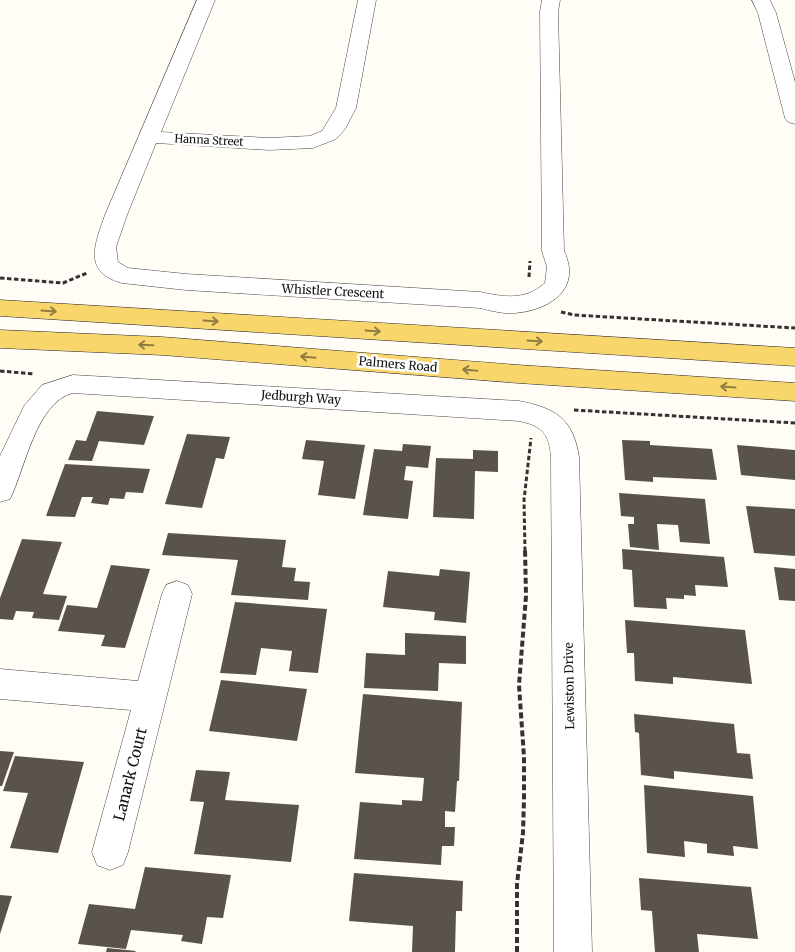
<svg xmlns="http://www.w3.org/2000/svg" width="795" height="952" font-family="Merriweather,serif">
	<rect width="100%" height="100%" fill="#fffdf5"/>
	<path fill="#5a524d" d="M97,411L154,416L144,445L99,441L92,461L68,460L76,440L86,441Z
		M187,434L230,437L224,459L216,458L202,508L165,504Z
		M306,440L365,445L355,499L318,495L324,461L302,459Z
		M622,440L650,441V445L712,449L717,480L653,477V482L625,480Z
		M403,444L431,446L428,468L406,466L404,480L413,481L408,519L363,515L374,449L402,451Z
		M737,445L795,450V480L741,475Z
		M473,450L498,451V472L475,471L474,519L433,517L436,458L473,459Z
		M65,464L150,469L143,493L126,492L124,499L110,498L108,505L91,503L93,497H82L75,517L46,516Z
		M619,493L705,499L710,544L680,542L678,525L657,524L659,550L630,547L628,524H634V517L621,516Z
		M746,506L795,509V556L754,553Z
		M168,533L286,540L282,567L296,568L294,581L310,582L308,600L231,595L238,560L162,555Z
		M22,539L62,542L43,594L67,596L59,620L32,618L34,612L16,611L13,620L0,619V598Z
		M622,549L724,557L728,587L695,585L696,596L684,595V599L666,598L667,609L634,607L632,570L623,569Z
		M111,565L150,569L125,648L101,646L105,635L58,631L67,605L97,608Z
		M774,567L795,569V601L779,600Z
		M440,569L470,572L466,623L434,620L435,612L383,607L388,571L439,576Z
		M235,602L327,609L318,673L289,671L292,651L261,648L256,675L220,673Z
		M625,620L745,630L752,684L673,677V684L635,681L634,653H627Z
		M405,633L466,636V664L439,663L438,691L364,688L366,653L405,655Z
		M221,680L307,689L297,741L209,731Z
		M363,694L462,702L459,781H457L455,812L445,811V827H455L454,846H442L441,865L354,859L360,802L402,805V800L422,801L424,778L355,773Z
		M634,714L734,724L737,753L750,754L753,779L674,771V779L641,775L639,733L635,732Z
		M0,751L14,752L2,786H0Z
		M15,756L84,762L58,853L10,848L28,793L3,791Z
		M196,770L230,772L225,800L299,805L291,862L194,854L204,802L190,801Z
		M644,785L753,796L758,849L733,846L734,856L707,853V844L684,841L685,857L647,853Z
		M145,867L231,875L223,918L207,917L202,944L181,941L183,935L131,930L126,949L78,944L89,904L135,909Z
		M354,873L463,881L462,911H456L455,952H412L413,926L349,921Z
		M639,878L751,887L758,939L697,934L699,952H655L652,911L641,910Z
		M0,895L12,896L0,934Z
		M107,948L136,951L135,952H106Z"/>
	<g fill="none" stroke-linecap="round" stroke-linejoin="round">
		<g stroke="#444" stroke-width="1">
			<path id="minor" d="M197,0H215L161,132L269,138L310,136L322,131L336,108L358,0H376L356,108L345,129L336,139L313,148L269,150L156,143L127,215L116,247L118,262L128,268L186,274L480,292C504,297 525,301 545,283L547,267L542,251L540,12L542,0H560L558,12L564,251C582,289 550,310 515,313C503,314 492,311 480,308L186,290L122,283C82,272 95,244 105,215Z
				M752,0H770L776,13L795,82V124L788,122L785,118L758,13Z
				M73,375L519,401C555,408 573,418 579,457L592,952H554L551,457C549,434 543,426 519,421L73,393C36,402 25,469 10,499L0,502V456L24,406L42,385Z
				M177,581L188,585L192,594L128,852L123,865L110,870L97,865L92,852L131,710L0,699V669L138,681L162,594L166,585Z"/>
		</g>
		<g stroke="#222" stroke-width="1">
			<path id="major" d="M0,300L795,348V366L0,316Z
				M0,330L162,337L518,365L795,383V401L518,383L162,355L0,348Z"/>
		</g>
		<path stroke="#333" stroke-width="3" stroke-dasharray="4.5 2.5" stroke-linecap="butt" d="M529,277L530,261
			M0,278L63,283L87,273
			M561,312L574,315L795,328
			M0,371L34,374
			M574,410L795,423
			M525,551L524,500L531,438"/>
		<path stroke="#333" stroke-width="4" stroke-dasharray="6 3" stroke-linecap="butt" d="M517,952V884L523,833L524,799V757L519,685L526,596L525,549"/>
		<use href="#minor" fill="#fff" fill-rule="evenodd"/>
		<use href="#major" fill="#f9d66b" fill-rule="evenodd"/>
	</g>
	<defs><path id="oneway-shaft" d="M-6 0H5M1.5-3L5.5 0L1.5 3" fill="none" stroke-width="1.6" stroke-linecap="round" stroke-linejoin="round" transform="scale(1.25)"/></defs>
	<g stroke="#917d42">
		<use href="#oneway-shaft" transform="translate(49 311) rotate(4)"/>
		<use href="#oneway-shaft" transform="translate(211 321) rotate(4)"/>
		<use href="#oneway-shaft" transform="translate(373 331) rotate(4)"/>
		<use href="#oneway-shaft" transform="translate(535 341) rotate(4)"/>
		<use href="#oneway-shaft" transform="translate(146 345) rotate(-178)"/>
		<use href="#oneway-shaft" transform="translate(308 357) rotate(-175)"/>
		<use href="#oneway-shaft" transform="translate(470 370) rotate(-175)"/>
		<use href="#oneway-shaft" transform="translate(728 387) rotate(-176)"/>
	</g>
	<g text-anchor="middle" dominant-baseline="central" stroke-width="5" stroke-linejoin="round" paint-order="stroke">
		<g font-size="11" fill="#111" stroke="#fff">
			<text transform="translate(209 140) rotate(3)">Hanna Street</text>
		</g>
		<g font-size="12" fill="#111" stroke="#fff">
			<text transform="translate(333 291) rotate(3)">Whistler Crescent</text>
			<text transform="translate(398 364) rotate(5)">Palmers Road</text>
			<text transform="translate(301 397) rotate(4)">Jedburgh Way</text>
			<text transform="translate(569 686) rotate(-91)">Lewiston Drive</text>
		</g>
		<g font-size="15" fill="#111" stroke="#fff">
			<text transform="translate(130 774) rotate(-76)">Lanark Court</text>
		</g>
	</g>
</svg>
